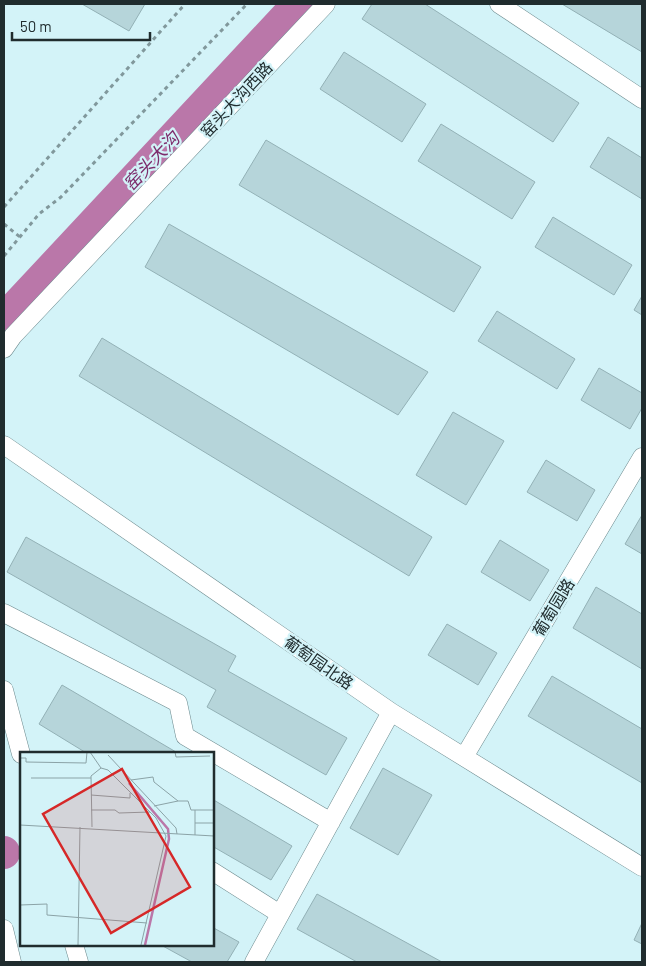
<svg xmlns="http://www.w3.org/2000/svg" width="646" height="966" font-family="Barlow,'Noto Sans SC',sans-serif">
	<rect width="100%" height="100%" fill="#d3f3f8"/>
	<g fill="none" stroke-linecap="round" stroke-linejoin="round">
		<path stroke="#ba77a9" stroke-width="32" d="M4,319L298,4
			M4,852V853"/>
	</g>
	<path fill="#b6d5da" stroke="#93b1b6" d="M82,4H145L129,31Z
		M372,4H425L579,103L553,142L362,19Z
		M562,4H642V52Z
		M344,52L426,104L402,142L320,89Z
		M441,124L535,182L512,219L418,161Z
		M608,137L642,158V199L590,167Z
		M266,140L481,267L454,312L239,185Z
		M553,217L632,265L614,295L535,247Z
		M169,224L428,372L398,415L145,267Z
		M642,296V315L634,310Z
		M497,311L575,359L557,389L478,341Z
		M102,338L432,537L409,576L79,376Z
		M599,368L642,393V408L630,429L581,400Z
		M453,412L504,441L466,505L416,475Z
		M546,460L595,490L577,521L527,492Z
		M642,515V554L625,544Z
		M26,537L236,656L228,671L347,738L326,775L207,707L216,690L7,572Z
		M500,540L549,570L530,601L481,572Z
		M596,587L642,614V669L573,628Z
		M447,624L497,653L478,685L428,655Z
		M552,676L642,729V783L528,716Z
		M62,685L176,752L175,754H88L39,724Z
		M383,768L432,795L398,855L350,828Z
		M212,799L292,846L271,880L212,846Z
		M317,894L442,962H357L297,929Z
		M642,923V944L634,940Z
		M212,927L239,942L227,962H192L161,945H212Z"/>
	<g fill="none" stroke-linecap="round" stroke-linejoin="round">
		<g stroke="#6e8b8f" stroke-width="19">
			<path id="minor" d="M499,4L642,99
				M4,349L13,336L326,4
				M4,445L391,712L642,867
				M4,613L178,703L185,736L331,822
				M4,690L21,754
				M464,757L642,457
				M212,871L280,914
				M4,929L12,962
				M74,945L79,962
				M254,962L391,712"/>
		</g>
		<path stroke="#81989c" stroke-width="3" stroke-dasharray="4 4" stroke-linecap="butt" d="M4,207L185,4
			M4,224L20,237
			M4,256L39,214L61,197L247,4"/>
		<use href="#minor" stroke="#fff" stroke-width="18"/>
	</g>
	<g text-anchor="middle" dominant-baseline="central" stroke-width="4.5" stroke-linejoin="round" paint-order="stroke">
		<g font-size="16" fill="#202c2e" stroke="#d3f3f8">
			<text transform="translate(236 99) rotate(-47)">窑头大沟西路</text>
			<text transform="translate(553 607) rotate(-59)">葡萄园路</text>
			<text transform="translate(319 662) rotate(35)">葡萄园北路</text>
		</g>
		<g font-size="18" font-style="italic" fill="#7d2c6c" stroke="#d3f3f8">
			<text transform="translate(151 161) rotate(-47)">窑头大沟</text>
		</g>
	</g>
	<g transform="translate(20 752)">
		<rect width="194" height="194" fill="#d3f3f8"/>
		<path fill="none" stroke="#ba77a9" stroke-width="2.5" d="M109,31L148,77L149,87L125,193"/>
		<path fill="none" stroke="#8ba3a7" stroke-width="1" d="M70,0L81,16L88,18L136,66L146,84L121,193M155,0L156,5L190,4M88,3L156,76L157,82M0,6H6V10L66,11L67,0M11,26H71M111,28L133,25L134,30L158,49H168L171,58H175V83M71,43L110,46V41M134,54L158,49M71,58H95L99,61L130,60M175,58H194M175,71H194M0,73L194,84M72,75L71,24L81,16M0,153L27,152V163L127,171M58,193L60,75"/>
		<path fill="#d62828" fill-opacity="0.15" stroke="#d62828" stroke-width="2.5" d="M102,17L170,135L91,181L23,62Z"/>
		<rect width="194" height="194" fill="none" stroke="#202c2e" stroke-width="2.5"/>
	</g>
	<rect width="646" height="966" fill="none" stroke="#202c2e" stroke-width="10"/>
	<path d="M12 32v8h138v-8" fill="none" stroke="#202c2e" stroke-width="2.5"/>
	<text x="20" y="32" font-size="15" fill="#202c2e" stroke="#d3f3f8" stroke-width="4" paint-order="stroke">50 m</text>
</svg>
